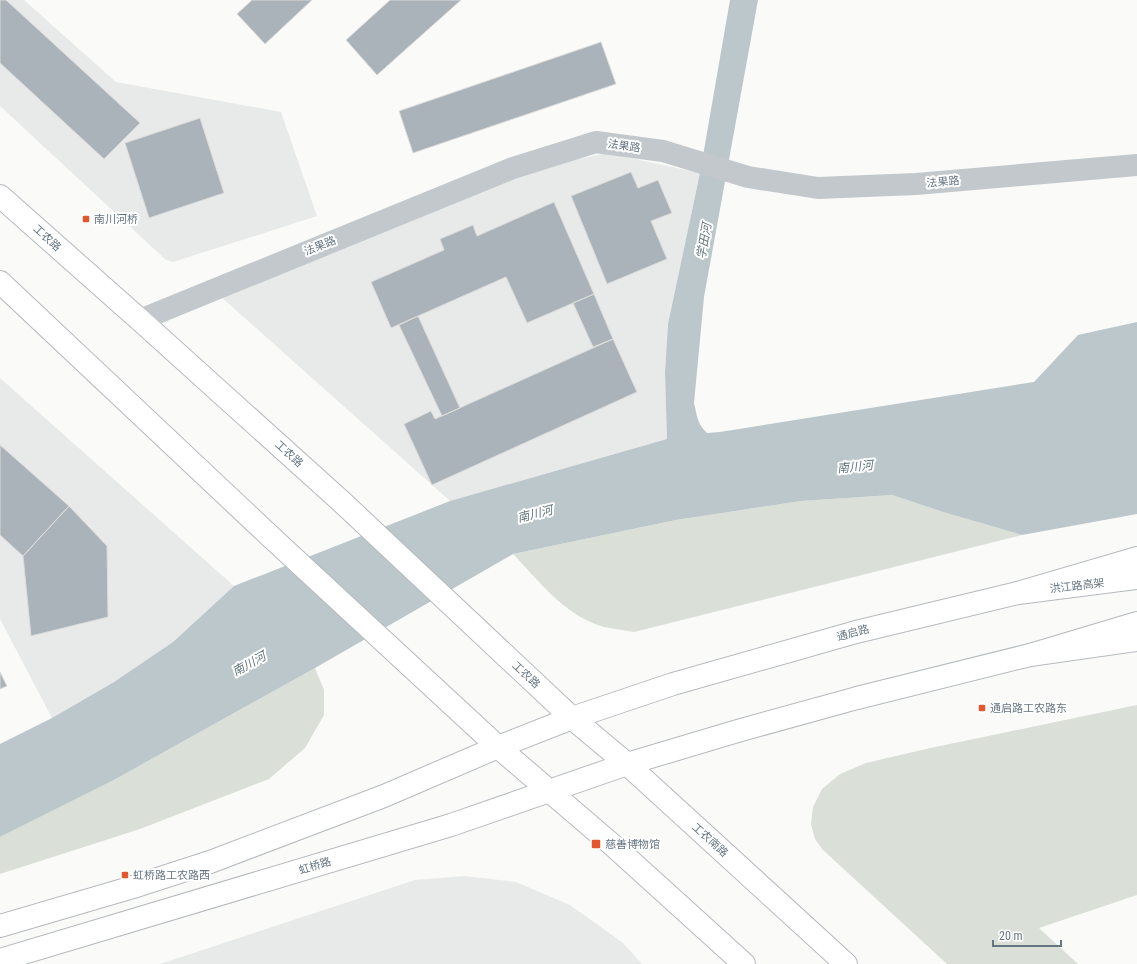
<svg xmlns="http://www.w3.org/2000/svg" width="1137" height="964" font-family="'Roboto Condensed','Noto Sans SC',sans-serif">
	<rect width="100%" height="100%" fill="#fafaf8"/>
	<path fill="#e8e9e9" d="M0,0H24L116,82L281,112L317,216L173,262L166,260L0,106Z
		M607,153L700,173L668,324L665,373L667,439L450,501L220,296L236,286L554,164Z
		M0,378L234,586L173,642L114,682L52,718L0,619Z
		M465,876L516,882L570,905L623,943L642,964H160L415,880Z"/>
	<path fill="#dadfd7" d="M892,495L943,512L1022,535L634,632C624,630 613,629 604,627C565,616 540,582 513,554L676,520L801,501Z
		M315,668L324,690V715L305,748L269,779L140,829L0,874V837L112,781Z
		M1137,705V895L1039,928L1078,964H947L823,850L815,839L811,824L813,807L822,789L840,774L866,763L926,749Z"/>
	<path fill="#bbc7cb" d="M730,0H758L704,297L694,403C697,415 697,424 707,433L720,432L1034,382L1078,335L1137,322V514L1022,535L943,512L892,495L801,501L676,520L513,554L315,668L112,781L0,837V744L52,718L114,682L173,642L234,586L450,501L667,439L665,373L668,324L700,173Z"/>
	<path fill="#aab3b9" stroke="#dcdcda" d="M0,0H6L140,123L104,159L0,63Z
		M252,0H312L265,44L237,14Z
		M390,0H461L377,75L346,40Z
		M601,42L616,84L413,153L399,111Z
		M200,118L224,193L149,218L125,143Z
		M631,172L638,188L658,180L672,213L651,221L667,259L607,284L571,196Z
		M554,202L594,294L527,323L506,277L391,328L371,282L444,250L440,239L473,225L477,236Z
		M594,294L613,339L593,347L573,303Z
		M418,316L460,408L442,416L399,325Z
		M613,339L637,392L432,485L404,424L431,411L435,419Z
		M0,445L69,506L23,556L0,535Z
		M69,506L107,546L108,617L31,636L23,556Z
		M0,672L7,686L0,689Z"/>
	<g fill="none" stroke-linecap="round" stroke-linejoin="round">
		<g stroke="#b5babe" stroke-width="24">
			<path id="primary" d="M0,196L140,320L343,503L572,718L627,764L846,964
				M0,282L272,538L498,747L616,848L744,964
				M0,926L133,887L210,862L384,796L498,747L572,718L673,684L856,632L1018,593L1137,558
				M0,960L451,825L627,764L741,730L857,698L1030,655L1137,640"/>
		</g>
		<g stroke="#b4b9bd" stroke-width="24">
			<path id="trunk" d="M1018,593L1137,578
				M1030,655L1137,623"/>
		</g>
		<path stroke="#c3c8cc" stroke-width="22" d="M140,320L513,168L596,142L663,151L748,177L818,188L916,184L1137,165"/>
		<use href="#primary" stroke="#fff" stroke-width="22"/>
		<use href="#trunk" stroke="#fff" stroke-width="22"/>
	</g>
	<g fill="#e4572e" stroke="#fff" stroke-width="1.5">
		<rect x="82" y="215" width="8" height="8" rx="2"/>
		<rect x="978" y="704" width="8" height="8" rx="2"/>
		<rect x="591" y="839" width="10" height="10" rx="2"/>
		<rect x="121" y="871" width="8" height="8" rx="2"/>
	</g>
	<g text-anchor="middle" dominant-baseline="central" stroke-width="4" stroke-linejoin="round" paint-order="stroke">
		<g font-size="11" fill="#657683" stroke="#fff">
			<text transform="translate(624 146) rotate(8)">法果路</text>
			<text transform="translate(943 182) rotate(-5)">法果路</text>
			<text transform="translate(47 238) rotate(42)">工农路</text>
			<text transform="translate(320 246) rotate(-22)">法果路</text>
			<text transform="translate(289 454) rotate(42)">工农路</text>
			<text transform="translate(1077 586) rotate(-7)">洪江路高架</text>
			<text transform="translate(853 633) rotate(-15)">通启路</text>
			<text transform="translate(526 675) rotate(43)">工农路</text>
			<text transform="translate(710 840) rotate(42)">工农南路</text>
			<text transform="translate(315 866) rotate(-17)">虹桥路</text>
		</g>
		<g font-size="11" fill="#657683" stroke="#fff" text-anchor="start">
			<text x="94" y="219">南川河桥</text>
			<text x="990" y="708">通启路工农路东</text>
			<text x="605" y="844">慈善博物馆</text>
			<text x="133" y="875">虹桥路工农路西</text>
		</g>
		<g font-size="12" font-style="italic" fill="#60757c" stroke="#fff">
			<text transform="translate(704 241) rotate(-80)">学田河</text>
			<text transform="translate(855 467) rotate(-6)">南川河</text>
			<text transform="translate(535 514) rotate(-14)">南川河</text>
			<text transform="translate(249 664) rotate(-29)">南川河</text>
		</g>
	</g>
	<path d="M993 940v6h68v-6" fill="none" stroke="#657683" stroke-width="2"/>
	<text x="999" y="940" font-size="12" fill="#657683" stroke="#ffffff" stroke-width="3" paint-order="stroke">20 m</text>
</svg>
